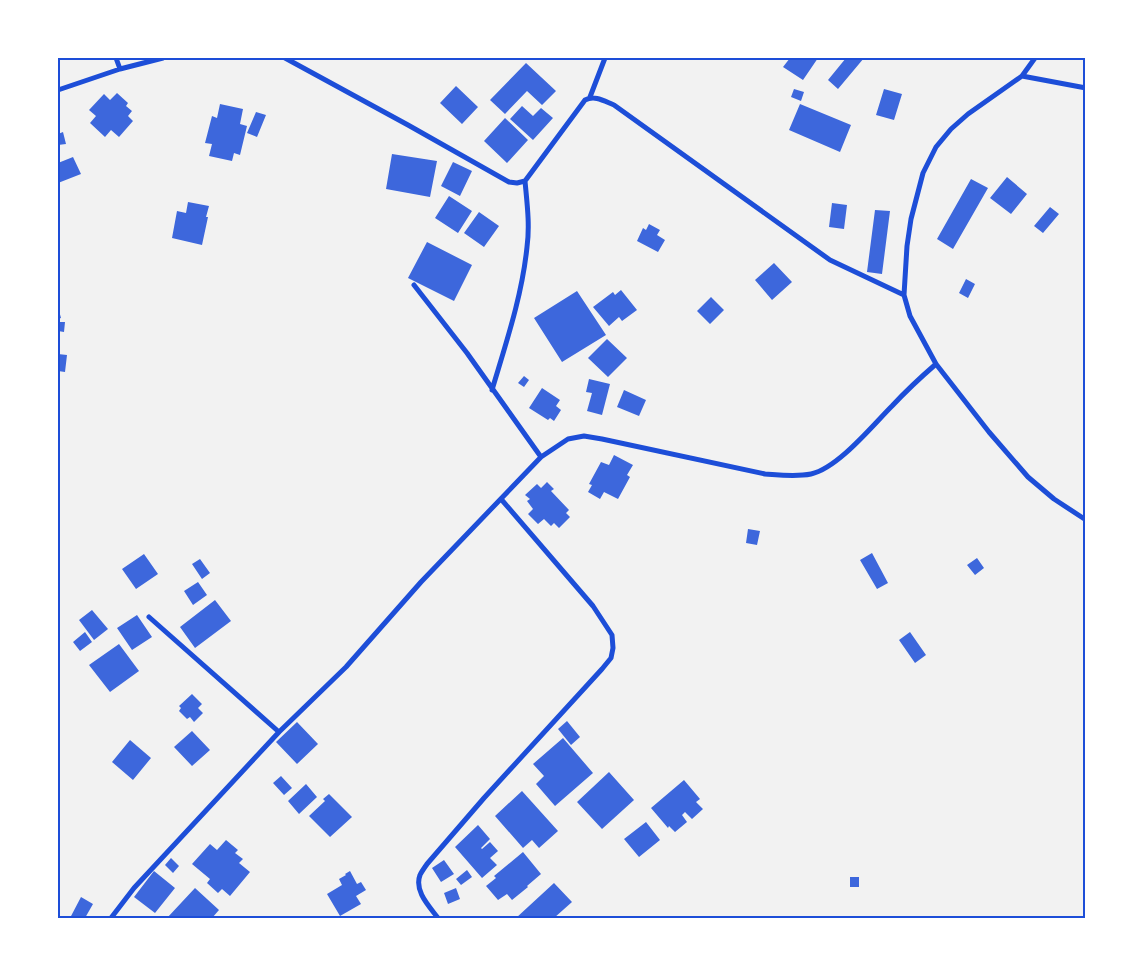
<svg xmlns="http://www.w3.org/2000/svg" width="1143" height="976" font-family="'DejaVu Sans',sans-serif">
	<rect width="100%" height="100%" fill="#f2f2f2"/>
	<path fill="#3d67dc" d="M790,58H818L803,80L783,67Z
		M846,58H864L838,89L828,80Z
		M526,63L556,91L542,105L527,91L505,114L490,100Z
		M456,86L478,107L462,124L440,103Z
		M794,89L804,92L801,101L791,97Z
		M884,89L902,94L894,120L876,115Z
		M117,93L128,103L126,106L132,111L128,116L133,121L119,137L111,130L105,137L90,123L96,116L89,110L104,94L110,100Z
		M220,104L243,109L240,124L247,126L240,155L234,153L232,161L209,156L212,144L205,143L212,116L217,118Z
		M800,104L851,125L840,152L789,130Z
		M522,106L533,116L541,108L553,118L533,140L510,119Z
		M256,112L266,115L257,137L247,133Z
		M505,118L528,140L507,163L484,141Z
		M63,132L66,144L58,145V134Z
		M392,154L437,161L430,197L386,189Z
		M73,157L81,174L58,183V163Z
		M453,162L472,171L460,196L441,186Z
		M1007,177L1027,194L1011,214L990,198Z
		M971,179L988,188L953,249L937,239Z
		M449,196L472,211L458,233L435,218Z
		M188,202L209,206L206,217H208L202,245L172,238L177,211L186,213Z
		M832,203L847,205L844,229L829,227Z
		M1050,207L1059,214L1043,233L1034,226Z
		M875,210L890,211L882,274L867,272Z
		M479,212L499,226L484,247L464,233Z
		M649,224L660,230L657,235L665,240L658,252L637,241L643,228L646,230Z
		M427,242L472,265L454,301L408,278Z
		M774,263L792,282L772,300L755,280Z
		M966,279L975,284L968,298L959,293Z
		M621,290L637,310L622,321L619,317L609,326L593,307L613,292L615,295Z
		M577,291L606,335L562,362L534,318Z
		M711,297L724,310L710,324L697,311Z
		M58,307L61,318L58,319Z
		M58,322H65L64,332L58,331Z
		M607,339L627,358L608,377L588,358Z
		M58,354L67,355L65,372L58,371Z
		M524,376L529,380L524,387L518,383Z
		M589,379L610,384L602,415L587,411L592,393L586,392Z
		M542,388L560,400L556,406L561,410L554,421L550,418L548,420L529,408Z
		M624,390L646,400L639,416L617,407Z
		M614,455L633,465L627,475L630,477L618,499L604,492L600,499L588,492L592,485L589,484L601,462L609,465Z
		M547,482L554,489L551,491L569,510L566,513L570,517L559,528L554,523L551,526L544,519L538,524L528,514L533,509L527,501L530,499L525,495L537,484L541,488Z
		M748,529L760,531L757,545L746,543Z
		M872,553L888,583L877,589L860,560Z
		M144,554L158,574L136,589L122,569Z
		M977,558L984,568L975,575L967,565Z
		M200,559L210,573L202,579L192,564Z
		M198,582L207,595L193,605L184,591Z
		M215,600L231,621L195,648L180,627Z
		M92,610L108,629L94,640L79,620Z
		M137,615L152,637L132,650L117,628Z
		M85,632L92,642L80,651L73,642Z
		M910,632L926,655L915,663L899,640Z
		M119,644L139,671L110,692L89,665Z
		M192,694L202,704L198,708L203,713L194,722L190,717L187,719L179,711L181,708L179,706Z
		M567,721L580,737L571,745L558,729Z
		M297,722L318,744L297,764L276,742Z
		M192,731L210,750L192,766L174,747Z
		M563,738L593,773L555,806L536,784L544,776L533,764Z
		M130,740L151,758L133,780L112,762Z
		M609,772L634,800L602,829L577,802Z
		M281,776L292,788L284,795L273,783Z
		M684,780L700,799L696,802L703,809L692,819L685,812L682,815L687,822L675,832L669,826L668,828L651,808Z
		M306,784L317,797L299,814L288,801Z
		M522,791L558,831L539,848L532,840L523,848L495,816Z
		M329,794L352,817L330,837L309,816L325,801L323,799Z
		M646,822L660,840L639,857L624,839Z
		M478,825L490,839L481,848L482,849L490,842L498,851L490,858L497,865L482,878L455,847Z
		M226,840L238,850L235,853L243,859L239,863L250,872L230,896L222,889L218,893L207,883L210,879L192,864L210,844L217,850Z
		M523,852L541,874L527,886L528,887L512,900L507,894L498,900L486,886L496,878L494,876Z
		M171,858L179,866L173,873L165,865Z
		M444,860L454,874L441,882L432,868Z
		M467,870L472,877L461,885L456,879Z
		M154,871L175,888L155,913L134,897Z
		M350,871L357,884L361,882L366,890L356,896L361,904L340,916L327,894L342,885L339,879L346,875L345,874Z
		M850,877H859V887H850Z
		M554,883L572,902L554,918H516Z
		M195,888L219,910L212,918H167Z
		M456,888L460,899L448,904L444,893Z
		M81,897L93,904L85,918H70Z"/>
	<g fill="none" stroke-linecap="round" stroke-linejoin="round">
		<path stroke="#1d4ed8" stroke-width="5" d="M116,58L120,69
			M285,58L408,125L509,182L517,183L525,181L585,100C595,95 604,101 614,105L830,260L904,295
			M1035,58L1022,76L968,114L951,129L936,147L923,173L911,219L907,246L904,295L910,316L936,364L989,432L1028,477L1054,499L1086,520
			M1022,76L1086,88
			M58,90L120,69L163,58
			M590,97L605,58
			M414,285L467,353L541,457
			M492,390C506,343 522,296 527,247C530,225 527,203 525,181
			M149,617L279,732
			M111,918L134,888L279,732L346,667L421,582L541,457L568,439L584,436L602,439L765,474C780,475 796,477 811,474C838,468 872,426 892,406C906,391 921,377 936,364
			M438,918C429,906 414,891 420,875C422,871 425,867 427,864L484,798L602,669L611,658L613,648L612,635L593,606L501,499"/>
	</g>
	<rect width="1143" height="976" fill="none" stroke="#ffffff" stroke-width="118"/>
	<rect x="59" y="59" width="1025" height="858" fill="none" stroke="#1d4ed8" stroke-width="2"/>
</svg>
